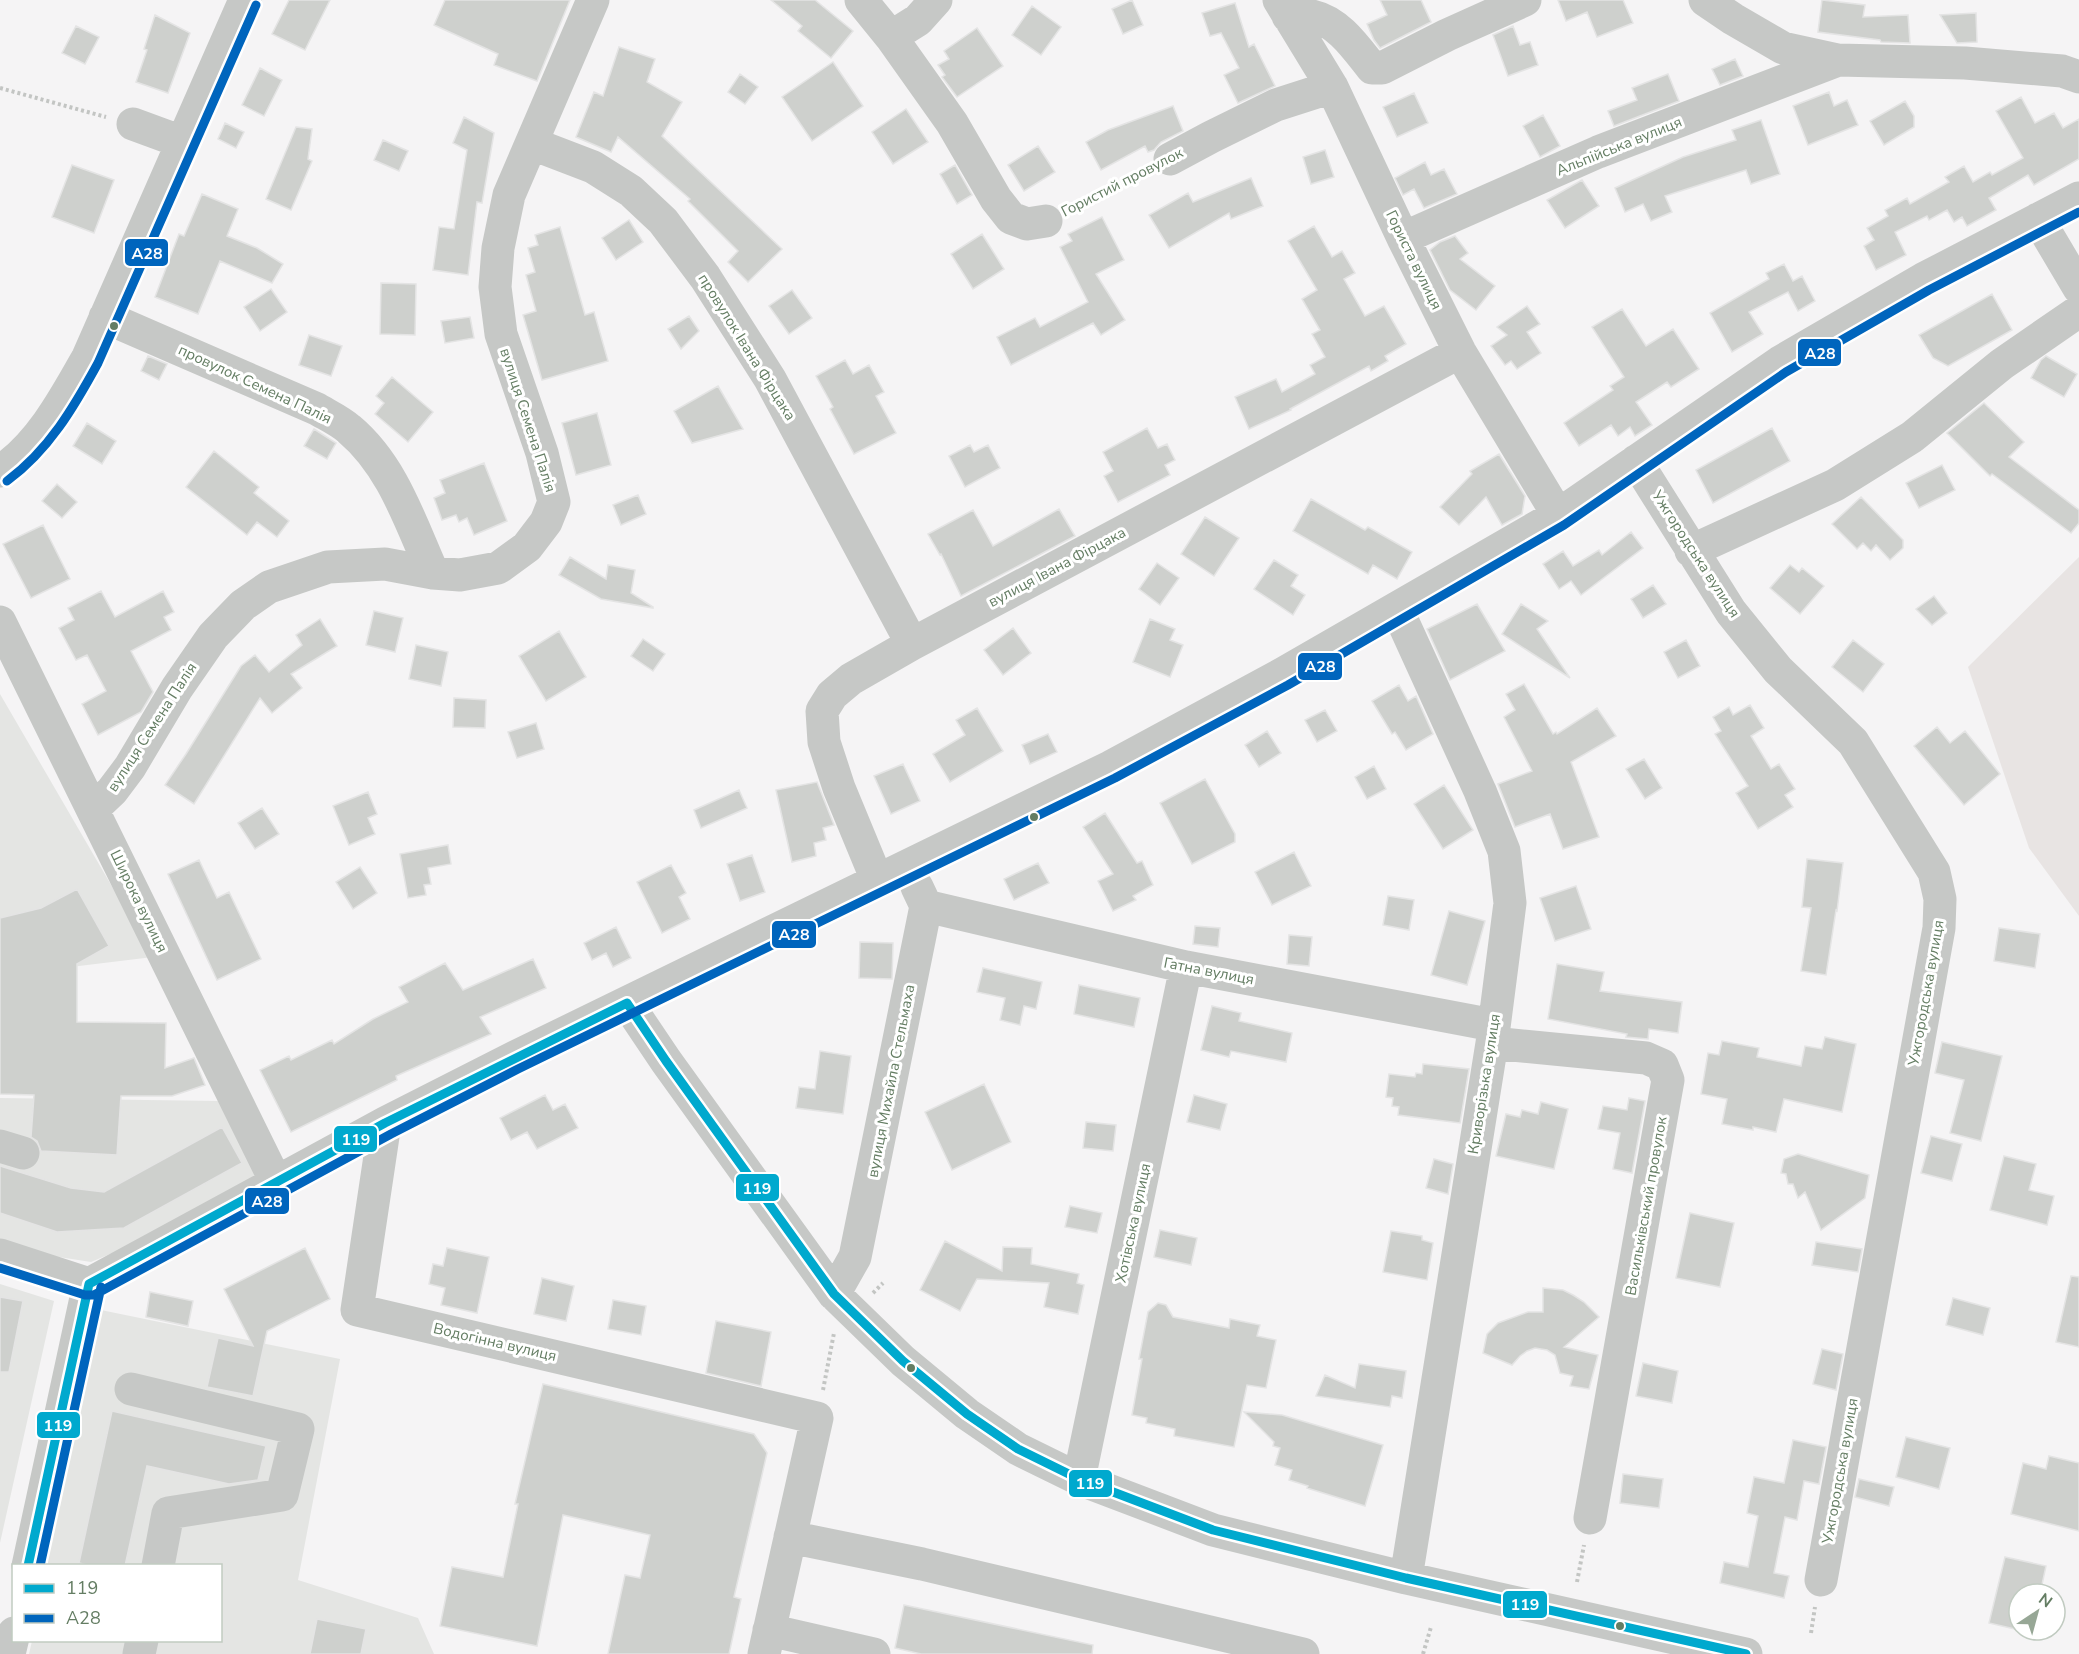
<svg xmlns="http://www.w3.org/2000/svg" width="2079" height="1654" font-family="'Nunito Sans',sans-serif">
	<rect width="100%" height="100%" fill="#f5f4f5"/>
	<path fill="#e4e5e3" d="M0,694L153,957L46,970H0Z
		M0,1098L219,1101L262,1181L122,1249L91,1262L46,1255L0,1241Z
		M0,1284L54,1301L0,1543Z
		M96,1309L340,1359L298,1580L418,1618L434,1654H29L32,1641L220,1640V1566L46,1565Z"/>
	<path fill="#e8e4e3" d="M2079,557V916L2029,848L1968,667Z"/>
	<path fill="#ced0cd" stroke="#e4e4e4" stroke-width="1.5" d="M289,0H330L305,50L272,34Z
		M445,0H570L537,81L494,65L498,54L434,25Z
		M771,0H815L853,31L831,58L798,31L802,26Z
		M1132,0L1143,25L1123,34L1112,9Z
		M1380,0H1421L1431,22L1380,48L1374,40L1367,24L1387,15Z
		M1558,0H1623L1633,23L1597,37L1587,12L1566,21Z
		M1822,0L1865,5L1863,17L1908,15L1910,43L1881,42L1880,40L1818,32Z
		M1235,3L1249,47L1254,44L1275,86L1238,103L1224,75L1239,68L1221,33L1210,36L1202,13Z
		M1032,6L1061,27L1041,55L1012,35Z
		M1976,13L1977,42L1957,43L1940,15Z
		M155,15L190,33L168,93L136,82L147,50L144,49Z
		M76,26L99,37L85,64L62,53Z
		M1513,26L1520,45L1530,42L1538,65L1508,76L1493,35Z
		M977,28L1003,66L957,97L942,77L945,75L938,65L949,59L944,51Z
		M619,47L655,59L647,82L682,102L662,136L782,249L748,282L728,262L738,251L688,201L690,199L618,137L611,152L576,137L594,92L603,96Z
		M1735,59L1743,76L1720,85L1712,69Z
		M833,62L863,106L812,141L782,97Z
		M260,68L282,80L264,116L242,105Z
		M740,74L758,87L745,104L728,92Z
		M1668,74L1679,101L1614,126L1608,111L1637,100L1632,88Z
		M1829,92L1834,106L1847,100L1858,125L1808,145L1793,106Z
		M1414,93L1428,123L1397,137L1383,107Z
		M2021,97L2035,123L2054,113L2063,128L2079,119V159L2034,185L2028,175L1989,198L1996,210L1967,226L1962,217L1954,222L1947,210L1929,220L1927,216L1895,232L1906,255L1876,270L1864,246L1874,240L1867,228L1888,216L1885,210L1907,198L1910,204L1949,182L1945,177L1964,166L1973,182L1990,172L1992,175L2023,158L1996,111Z
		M1905,101L1914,116V127L1884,145L1870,121Z
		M1173,106L1183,131L1161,142L1154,150L1148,152L1145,146L1101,170L1086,142L1108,130Z
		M906,109L928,142L893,164L872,132Z
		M1543,115L1560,146L1540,157L1523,126Z
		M464,117L494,133L482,203L477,202L468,275L433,270L439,227L454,229L467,150L453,143Z
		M1761,120L1780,174L1751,184L1746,170L1665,196L1672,212L1651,221L1643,204L1625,212L1615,188L1683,157L1736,140L1732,130Z
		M225,123L244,132L236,148L218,139Z
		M296,127L312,129L308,159L312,161L291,210L266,199Z
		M383,140L408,151L399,171L374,160Z
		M1038,146L1055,172L1024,191L1008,165Z
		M1325,150L1334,177L1311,184L1303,157Z
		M1425,162L1431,175L1444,169L1457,194L1424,208L1414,189L1403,195L1395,178Z
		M72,165L114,180L94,233L52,217Z
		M955,165L972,195L957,204L940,174Z
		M1251,178L1263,206L1231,219L1229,213L1169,248L1149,215L1188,193L1193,202Z
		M1582,180L1599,206L1565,228L1547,200Z
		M202,194L238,209L227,236L257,248L283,264L272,283L220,261L198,314L155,297L179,234L184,236Z
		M1102,217L1124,260L1096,274L1125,320L1101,335L1093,323L1011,365L997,337L1035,318L1040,327L1088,302L1060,247L1072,241L1068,234Z
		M629,220L643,242L616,260L602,238Z
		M1314,226L1332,257L1342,251L1355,273L1344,279L1365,316L1384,306L1406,344L1385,356L1388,361L1371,371L1369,366L1290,409L1291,410L1249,429L1235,397L1276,379L1282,392L1315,374L1310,365L1325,357L1312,334L1320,330L1302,299L1317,290L1288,241Z
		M560,227L585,315L594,312L608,361L542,380L523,315L536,311L526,275L535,272L528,248L538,245L535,235Z
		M982,234L1004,269L973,289L951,254Z
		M1455,236L1468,253L1460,259L1495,286L1476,310L1450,290L1430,250L1440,242Z
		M1784,264L1793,281L1802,276L1815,301L1798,311L1788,292L1749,312L1763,334L1732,352L1710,313L1769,279L1766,273Z
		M381,283L416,284L415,335L380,334Z
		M271,289L287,312L260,331L244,307Z
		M792,290L812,318L789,334L769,306Z
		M1992,294L2012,330L1948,366L1933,358L1919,335Z
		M1527,306L1540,324L1527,332L1541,353L1517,369L1511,361L1505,365L1491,346L1507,335L1497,327Z
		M1622,309L1646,346L1673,329L1699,369L1671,387L1667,382L1636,402L1652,425L1635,436L1630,427L1618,436L1611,425L1579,446L1564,423L1613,390L1610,386L1624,377L1592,327Z
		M689,316L699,331L681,349L668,329Z
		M470,317L474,338L445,343L441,321Z
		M309,335L342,346L331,376L299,365Z
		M148,356L167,364L159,380L141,371Z
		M2046,356L2077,374L2064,397L2031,378L2041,360Z
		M845,360L853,374L869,365L884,392L876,396L896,433L854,454L830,409L833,407L816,376Z
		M392,377L433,412L408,442L375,414L384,403L376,396Z
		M718,386L743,429L692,443L674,411Z
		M1984,403L2024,442L2009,457L2079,510V523L2071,533L1992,474L1990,476L1947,433Z
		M597,413L611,465L576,475L562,423Z
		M87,423L116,441L102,464L73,446Z
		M1147,428L1158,448L1167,444L1175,460L1165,465L1170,475L1118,502L1104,476L1113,471L1103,452Z
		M1772,428L1790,461L1713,503L1696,470Z
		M314,429L336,443L327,459L304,446Z
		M970,445L974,452L988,445L1000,468L965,487L949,456Z
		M214,451L259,487L254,493L289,521L277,537L257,522L247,535L186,487Z
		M1499,454L1525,496L1522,514L1502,525L1486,497L1459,525L1440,507L1472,474L1470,471Z
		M484,463L507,521L474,535L467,518L459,522L456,515L442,520L434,498L445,493L440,480Z
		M1942,465L1955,490L1919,508L1906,483Z
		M57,484L77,502L62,518L42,501Z
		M638,495L646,514L621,525L613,505Z
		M1861,497L1903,540V548L1890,560L1876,545L1871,551L1863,543L1857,549L1832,524Z
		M1311,499L1365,530L1368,527L1412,552L1397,579L1373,565L1368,574L1293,531Z
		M1059,509L1075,536L961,596L941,554L940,555L928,534L973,510L993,546Z
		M1205,517L1239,538L1214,576L1181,554Z
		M43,525L70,579L31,598L3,544Z
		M1631,532L1643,548L1581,595L1571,581L1559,589L1543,564L1563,551L1573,566L1599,550L1602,555Z
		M570,557L606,579L608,565L635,570L631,593L653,607V608L601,599L559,575Z
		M1274,560L1298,575L1291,586L1305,595L1293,615L1254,589Z
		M1157,563L1179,578L1160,605L1139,589Z
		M1790,565L1799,572L1802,568L1824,586L1800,614L1770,588Z
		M1653,585L1666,604L1643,618L1631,599Z
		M101,591L115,617L163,591L174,612L164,617L171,630L131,651L153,692L141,712L98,735L82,704L106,691L87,655L76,660L59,628L74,620L68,608Z
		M1934,596L1947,613L1932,625L1916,609Z
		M1477,604L1505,651L1450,680L1427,629Z
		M1521,604L1548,621L1537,629L1570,678L1502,634Z
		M374,611L403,618L395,652L366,645Z
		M320,619L337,646L291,674L302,688L272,713L260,698L194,804L165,785L186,754L241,666L255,655L269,672L302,645L296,635Z
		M1150,619L1175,629L1170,640L1183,645L1170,677L1133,662Z
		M1013,628L1031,653L1003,675L984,650Z
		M559,631L586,677L546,701L519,656Z
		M643,639L665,654L653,671L631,656Z
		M1686,640L1700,666L1678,678L1664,652Z
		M1853,640L1884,664L1863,692L1832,667Z
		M416,645L448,652L441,686L409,679Z
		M1524,684L1553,734L1556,732L1557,734L1597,708L1616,736L1571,762L1599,837L1563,849L1550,814L1515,827L1498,784L1532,771L1504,717L1515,710L1506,694Z
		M1399,685L1408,701L1416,696L1433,734L1406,750L1395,732L1392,734L1372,701Z
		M454,698L486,700L485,728L453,727Z
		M1750,705L1764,728L1751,736L1771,769L1779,764L1795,789L1785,795L1793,807L1758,829L1736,793L1748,786L1715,734L1721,731L1713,717L1729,707L1733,715Z
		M977,708L1003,751L950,782L933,754L965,735L956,720Z
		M1325,710L1337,731L1317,742L1305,720Z
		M536,723L544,749L517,758L508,732Z
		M1937,727L1950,743L1965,731L2000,774L1964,805L1914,746Z
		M1267,731L1281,753L1259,767L1245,745Z
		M1048,734L1057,752L1030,764L1022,745Z
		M1644,759L1662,788L1645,799L1626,769Z
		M903,764L920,801L891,814L874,776Z
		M1374,766L1386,789L1367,799L1355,777Z
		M1205,779L1235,834V842L1192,864L1160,803Z
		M817,782L834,825L823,828L826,840L814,843L816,856L792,862L776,790Z
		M1444,785L1473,830L1443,849L1414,804Z
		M739,790L747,808L701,828L694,810Z
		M368,792L377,814L368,818L375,834L349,845L333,806Z
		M262,808L279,834L255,849L238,823Z
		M1105,813L1137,863L1142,861L1153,885L1133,896L1136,900L1113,911L1098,881L1113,874L1083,827Z
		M448,845L451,864L428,868L431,884L424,885L426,895L408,898L400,854Z
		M1294,852L1311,886L1272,905L1255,872Z
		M752,855L765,892L740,901L727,864Z
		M1807,859L1843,863L1837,911L1836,910L1826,975L1801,971L1811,908L1802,907Z
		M199,860L217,898L229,892L261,959L217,980L168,874Z
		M1038,863L1049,883L1014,900L1004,879Z
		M671,865L686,893L679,897L690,919L662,933L637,882Z
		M360,867L377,893L353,909L336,882Z
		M1576,886L1591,929L1555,941L1540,898Z
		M77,889L109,946L77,964V1022L166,1023L165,1068L194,1058L205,1085L172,1096H121L117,1155L41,1151L37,1141L31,1137L34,1095L0,1094V918L41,908Z
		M1388,896L1414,900L1409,930L1383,925Z
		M1449,911L1485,921L1467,985L1431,975Z
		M1195,926L1220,928L1218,947L1193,944Z
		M616,927L631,958L613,967L606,953L592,960L584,943Z
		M1999,928L2040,934L2035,968L1994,961Z
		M1289,935L1312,937L1309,966L1287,964Z
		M860,942L893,943L892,979L859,978Z
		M533,959L546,988L480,1017L491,1034L396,1076L397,1080L291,1132L260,1070L289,1056L291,1060L332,1040L334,1044L373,1019L408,1002L399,987L445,963L463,990Z
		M1557,964L1604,972L1600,991L1682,1002L1678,1033L1649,1029L1648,1039L1626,1037L1627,1034L1548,1019Z
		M983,968L1042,982L1036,1009L1024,1006L1020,1025L1000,1020L1005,998L977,992Z
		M1079,985L1140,998L1134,1027L1074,1014Z
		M1212,1006L1241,1013L1239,1021L1292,1033L1286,1062L1231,1051L1229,1057L1201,1050Z
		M1825,1037L1856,1044L1842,1112L1784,1099L1776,1132L1753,1127V1130L1722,1124L1727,1099L1701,1094L1708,1053L1719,1055L1722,1041L1759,1048L1757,1057L1801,1066L1805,1046L1822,1049Z
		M1942,1042L2002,1056L1981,1141L1950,1133L1964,1080L1935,1073Z
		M820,1051L851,1056L843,1114L796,1108L799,1087L815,1089Z
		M1423,1064L1469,1069L1460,1123L1398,1115L1399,1107L1392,1106L1393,1098L1386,1097L1389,1074L1415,1077L1416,1073L1422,1074Z
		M984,1084L1011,1142L952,1170L925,1112Z
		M545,1095L553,1110L565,1104L578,1128L537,1149L527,1132L511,1140L500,1118Z
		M1194,1095L1227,1104L1220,1130L1187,1122Z
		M1629,1098L1645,1101L1632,1173L1613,1169L1620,1133L1598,1129L1603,1106L1627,1110Z
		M1541,1102L1568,1109L1554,1169L1496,1156L1506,1114L1520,1117L1522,1110L1538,1114Z
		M1086,1122L1116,1125L1113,1151L1083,1148Z
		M222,1127L242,1163L124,1228L57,1232L0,1213V1166L71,1188L104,1192Z
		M1931,1136L1962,1144L1952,1181L1921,1173Z
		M1798,1154L1869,1175L1865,1198L1821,1230L1805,1192L1798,1198L1793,1184H1788L1786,1174L1781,1173L1784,1159Z
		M2004,1156L2036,1164L2029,1190L2054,1196L2047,1225L1990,1210Z
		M1434,1159L1453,1164L1448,1194L1426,1188Z
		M1070,1206L1102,1213L1097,1233L1065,1227Z
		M1690,1213L1734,1223L1720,1287L1676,1278Z
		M1160,1230L1197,1238L1191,1265L1154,1257Z
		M1391,1231L1422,1236V1240L1433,1243L1427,1280L1383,1272Z
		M945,1241L1002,1271L1003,1247L1032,1248L1031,1264L1079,1274L1077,1283L1084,1285L1078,1314L1044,1307L1049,1283L977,1279L960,1311L920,1290Z
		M1816,1242L1862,1249L1858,1272L1812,1265Z
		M305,1248L330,1299L267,1331L253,1396L207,1387L218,1338L253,1346L224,1289Z
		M447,1248L489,1257L477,1313L441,1305L445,1288L429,1284L433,1264L443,1266Z
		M2071,1276L2079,1277V1347L2056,1342Z
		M542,1278L574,1286L566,1321L534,1314Z
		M1543,1288L1563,1290L1573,1295L1584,1302L1599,1317L1564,1347L1598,1355L1589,1389L1570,1386L1573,1376L1560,1373L1555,1355L1547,1350L1535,1348L1527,1351L1520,1356L1512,1365L1483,1353L1487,1334L1498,1323L1528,1312H1543Z
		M150,1292L193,1301L188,1326L146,1317Z
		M0,1297L23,1301L9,1372H0Z
		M1953,1298L1990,1308L1983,1335L1946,1325Z
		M613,1300L646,1306L641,1335L608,1329Z
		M1158,1303L1166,1305L1173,1317L1229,1328L1230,1319L1260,1325L1257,1336L1276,1340L1266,1388L1247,1385L1234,1447L1174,1436L1175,1429L1146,1423L1147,1418L1132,1415L1142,1359H1139L1148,1312Z
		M716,1321L771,1332L761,1386L706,1373Z
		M1822,1349L1843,1354L1836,1390L1813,1384Z
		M1643,1363L1678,1371L1672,1403L1636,1396Z
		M1359,1364L1406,1371L1402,1398L1392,1396L1390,1407L1316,1396L1325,1375L1355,1388Z
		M543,1384L754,1434L767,1453L734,1597L741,1599L729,1654H608L625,1575L640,1578L650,1535L563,1515L537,1646L440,1626L452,1567L503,1577L518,1504H515Z
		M112,1411L266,1446L258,1480L229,1484L147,1466L125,1566H91L79,1563Z
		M1244,1412L1282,1415L1383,1445L1365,1506L1307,1488L1308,1486L1289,1480L1292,1470L1275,1465L1280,1448L1273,1446L1274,1442Z
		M1906,1437L1950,1448L1939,1489L1896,1477Z
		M1793,1440L1826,1447L1819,1484L1804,1481L1797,1520L1785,1517L1774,1573L1789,1576L1784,1598L1720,1583L1724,1562L1748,1567L1758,1516L1747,1513L1754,1477L1784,1483Z
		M2049,1456L2079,1463V1531L2011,1514L2023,1463L2046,1469Z
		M1623,1474L1663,1479L1659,1508L1620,1503Z
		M1859,1479L1894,1487L1889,1506L1855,1497Z
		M2005,1557L2046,1566L2040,1594H2019V1630L1989,1623Z
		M904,1605L1093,1645L1092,1654H921L895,1648Z
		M317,1619L366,1629L361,1654H310Z"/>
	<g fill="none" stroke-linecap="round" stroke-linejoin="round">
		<path stroke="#c3c5c3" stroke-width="4" stroke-dasharray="3 3" stroke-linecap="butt" d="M0,88L106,117
			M1069,210L1146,173
			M873,1293L883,1283
			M823,1390L834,1333
			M1577,1582L1584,1545
			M1811,1633L1815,1607
			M1423,1654L1431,1627"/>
		<path stroke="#c6c8c6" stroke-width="33" d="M861,0L891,37L918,20L936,0
			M1279,0L1332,87L1403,238L1460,352L1558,515
			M1705,0L1733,19L1783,48L1838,60L1965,63L2062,71L2079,77
			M1288,16C1296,16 1305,14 1312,16C1339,22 1356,48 1372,68H1382L1447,35L1525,0
			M891,37L952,123L996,199L1011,218L1027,224L1046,221
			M133,124L182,142
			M533,144L593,167L631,191L663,221L705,277L770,379L912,644
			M1170,159L1211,137L1276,105L1332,87
			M2038,219L2079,288
			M1403,238L1598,152L1838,60
			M105,317L317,409C327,415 340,421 349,429C393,466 410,522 433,573
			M1636,461L1731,612L1778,670L1853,742L1934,872L1940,899L1939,928L1821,1580
			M0,471C39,447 66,396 88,357L245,0
			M1691,551L1835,485L1912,437L2002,364L2079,311
			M1397,609L1480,791L1504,851L1510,903L1492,1043L1406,1578
			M0,622L276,1182
			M94,808L112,791L130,767L177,688L213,636L243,605L269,587L328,567L385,564L433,573L460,575L498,568L527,547L546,522L554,502L542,453L501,334L495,287L498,248L509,195L593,0
			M877,880L839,788L824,742L822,711L832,695L851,679L912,644L1460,352
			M926,906L1186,967L1493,1025
			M627,1003L666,1061L834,1294L903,1361L967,1414L1018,1449L1079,1479L1213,1530L1406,1578L1746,1654
			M1492,1043L1646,1058L1662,1065L1668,1080L1590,1518
			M385,1123L357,1310L817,1418L764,1654
			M0,1146L23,1153
			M0,1255L89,1284L385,1123L513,1058L1110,767L1282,674L1558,515L1780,362L1923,279L2079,198
			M834,1294L855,1257L926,906L917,887
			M131,1389L298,1429L282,1495L168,1513L158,1566
			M1079,1479L1186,967
			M790,1537L922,1564L1303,1654
			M28,1566L89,1284
			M769,1630L874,1654
			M9,1654L14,1633
			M139,1654L142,1640"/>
		<g stroke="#fff" stroke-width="14">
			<path id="bus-1" d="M627,1003L666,1061L834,1294L903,1361L967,1414L1018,1449L1079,1479L1213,1530L1406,1578L1746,1654
				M89,1284L385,1123L627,1003
				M28,1566L89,1284"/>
		</g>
		<g stroke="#fff" stroke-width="14">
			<path id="bus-2" d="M7,481C49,450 74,407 98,363L256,5
				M0,1268L85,1295H94L391,1134L518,1069L1115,778L1288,685L1564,525L1786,372L1929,290L2079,212
				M40,1566L101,1287"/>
		</g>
		<use href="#bus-1" stroke="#00a9ce" stroke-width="9"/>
		<use href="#bus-2" stroke="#0065bd" stroke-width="9"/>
	</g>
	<g fill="#647d63" stroke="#fff" stroke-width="2">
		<circle cx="114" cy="326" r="5"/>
		<circle cx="1034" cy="817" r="5"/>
		<circle cx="911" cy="1368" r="5"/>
		<circle cx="1620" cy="1626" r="5"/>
	</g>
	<g text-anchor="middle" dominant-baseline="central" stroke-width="6" stroke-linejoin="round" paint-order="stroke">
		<g font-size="15" fill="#647d63" stroke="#fff">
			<text transform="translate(1619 146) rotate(-22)">Альпійська вулиця</text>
			<text transform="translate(1122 182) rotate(-27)">Гористий провулок</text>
			<text transform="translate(1414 260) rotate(64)">Гориста вулиця</text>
			<text transform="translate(747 347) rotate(58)">провулок Івана Фірцака</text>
			<text transform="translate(255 384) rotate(25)">провулок Семена Палія</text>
			<text transform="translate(528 420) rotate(72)">вулиця Семена Палія</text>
			<text transform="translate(1696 554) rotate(57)">Ужгородська вулиця</text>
			<text transform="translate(1057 567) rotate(-28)">вулиця Івана Фірцака</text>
			<text transform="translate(152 727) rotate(-57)">вулиця Семена Палія</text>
			<text transform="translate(139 901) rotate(64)">Широка вулиця</text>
			<text transform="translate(1209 971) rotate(11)">Гатна вулиця</text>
			<text transform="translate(1926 993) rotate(-80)">Ужгородська вулиця</text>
			<text transform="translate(891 1081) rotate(-79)">вулиця Михайла Стельмаха</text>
			<text transform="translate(1484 1084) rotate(-81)">Криворізька вулиця</text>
			<text transform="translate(1646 1206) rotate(-80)">Васильківський провулок</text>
			<text transform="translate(1133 1223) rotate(-78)">Хотівська вулиця</text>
			<text transform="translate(495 1342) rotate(13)">Водогінна вулиця</text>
			<text transform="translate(1840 1471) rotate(-80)">Ужгородська вулиця</text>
		</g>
	</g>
	<g stroke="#fff" stroke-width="2">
		<rect x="124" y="238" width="45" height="29" rx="6" fill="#0065bd"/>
		<rect x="1797" y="338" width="45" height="29" rx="6" fill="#0065bd"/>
		<rect x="1297" y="652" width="46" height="29" rx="6" fill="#0065bd"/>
		<rect x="771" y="920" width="46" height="29" rx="6" fill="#0065bd"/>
		<rect x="333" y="1125" width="45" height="28" rx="6" fill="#00a9ce"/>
		<rect x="735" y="1173" width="45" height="29" rx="6" fill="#00a9ce"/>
		<rect x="244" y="1187" width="46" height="28" rx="6" fill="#0065bd"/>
		<rect x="36" y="1411" width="45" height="28" rx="6" fill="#00a9ce"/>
		<rect x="1068" y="1469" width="45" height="29" rx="6" fill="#00a9ce"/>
		<rect x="1502" y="1590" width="46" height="29" rx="6" fill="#00a9ce"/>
	</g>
	<g font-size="16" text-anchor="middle" font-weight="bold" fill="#fff">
		<text x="147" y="259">А28</text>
		<text x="1820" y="359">А28</text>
		<text x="1320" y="672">А28</text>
		<text x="794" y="940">А28</text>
		<text x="356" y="1145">119</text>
		<text x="757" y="1194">119</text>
		<text x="267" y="1207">А28</text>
		<text x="58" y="1431">119</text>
		<text x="1090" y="1489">119</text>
		<text x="1525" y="1610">119</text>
	</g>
	<rect x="12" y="1564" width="210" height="78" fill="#ffffff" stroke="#c1cbc1" stroke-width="1.5"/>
	<rect x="24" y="1584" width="30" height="9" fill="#00a9ce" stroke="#c1cbc1" stroke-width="1.5"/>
	<text x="66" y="1594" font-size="18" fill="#647d63">119</text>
	<rect x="24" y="1614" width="30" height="9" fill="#0065bd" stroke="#c1cbc1" stroke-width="1.5"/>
	<text x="66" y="1624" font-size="18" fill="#647d63">А28</text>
	<g transform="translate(2037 1612) rotate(36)"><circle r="28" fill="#ffffff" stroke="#c1cbc1" stroke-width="1.5"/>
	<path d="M0-4.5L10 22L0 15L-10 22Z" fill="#97a796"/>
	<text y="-9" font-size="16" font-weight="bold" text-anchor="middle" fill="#647d63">N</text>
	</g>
</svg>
